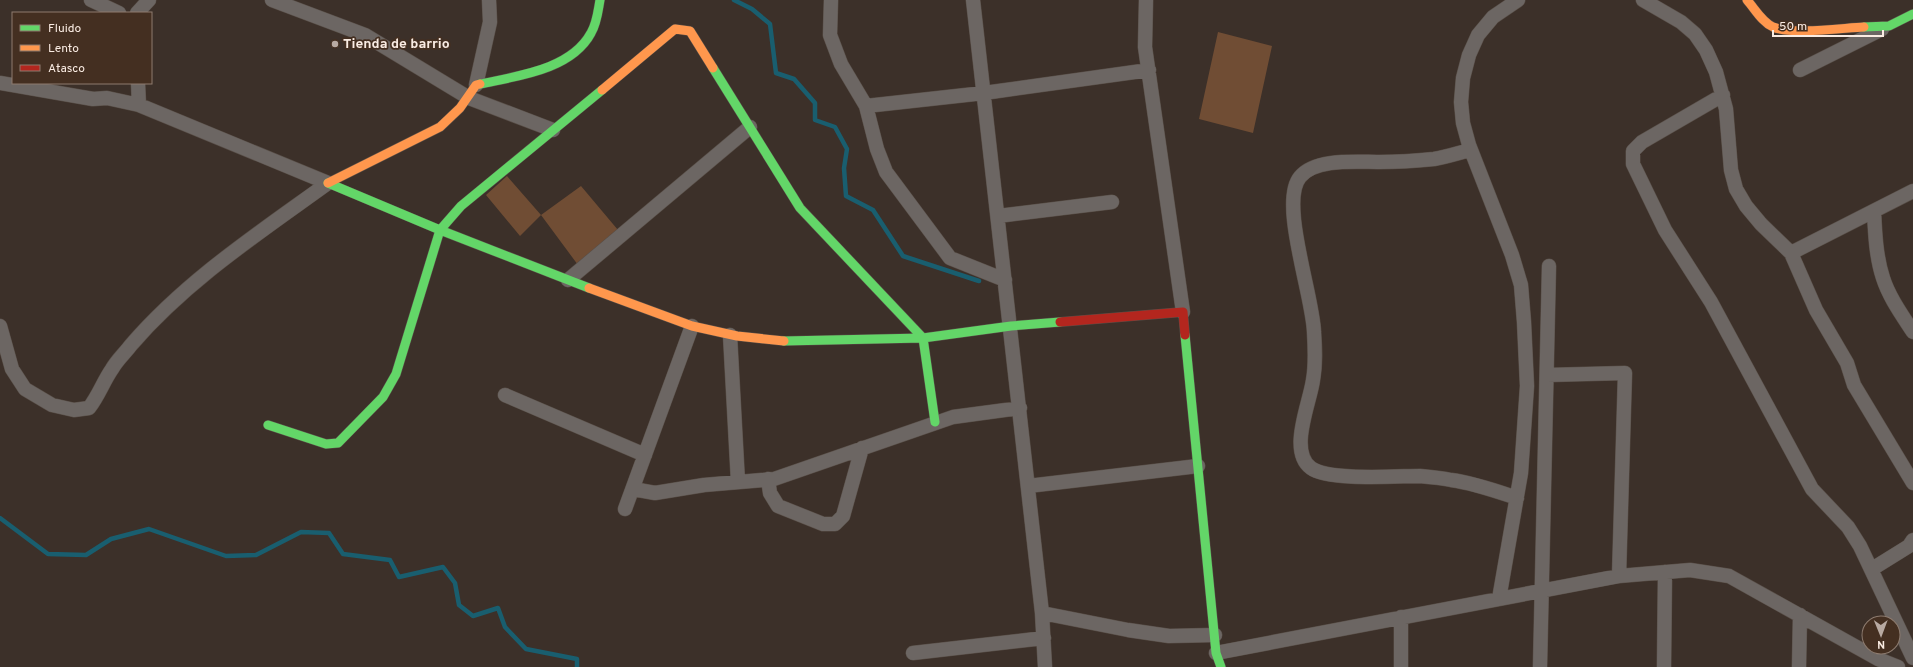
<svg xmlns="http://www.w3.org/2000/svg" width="1913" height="667" font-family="Overpass,sans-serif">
	<rect width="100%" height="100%" fill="#3c3029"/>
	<path fill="#704d34" d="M1218,32L1272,46L1253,133L1199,119Z
		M507,176L541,215L581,186L618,230L578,265L541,215L520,236L486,195Z"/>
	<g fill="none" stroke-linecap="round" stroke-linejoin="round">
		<path stroke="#195e6f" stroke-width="4.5" d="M734,0L752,9L770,24L776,73L794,79L815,103V120L835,127L847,149L844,168L846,196L873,210L903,256L979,281
			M0,518L48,554L86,555L111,539L149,529L226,556L256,555L301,532L329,533L343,554L390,560L399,577L443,567L455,583L459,605L473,616L498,608L505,627L526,649L577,659V667"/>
		<g stroke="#594f48" stroke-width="15">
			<path id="street" d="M91,0L119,13
				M272,0L365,35L469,98L553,130
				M831,0L830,35L841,64L866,106L877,149L886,172L950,258L1005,280
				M973,0L1042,613L1045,667
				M1146,0L1145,47L1183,312
				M1643,0L1681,22L1695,34L1706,50L1716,72L1726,109L1731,170L1736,189L1746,206L1761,224L1791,253L1816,310L1847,363L1854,385L1913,483
				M137,13L149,0
				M1800,70L1882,29
				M0,83L93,99L107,98L139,105L328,183
				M138,83L139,105
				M476,85L490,22L489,0
				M1723,95L1642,142L1633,151V164L1665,230L1711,302L1812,489L1848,527L1860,546L1913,658
				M866,106L984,93L1149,70
				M1470,150C1458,153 1446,157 1434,159C1415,161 1397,162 1379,162C1356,162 1315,158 1300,177C1279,202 1313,296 1314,332C1315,348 1316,364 1313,380C1310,403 1288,451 1311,468C1328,481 1397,476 1420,476C1431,477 1441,478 1451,480C1474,483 1496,491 1517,498
				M1874,211C1875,233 1876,257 1883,278C1889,297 1902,315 1913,332
				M998,216L1112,202
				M1791,253L1913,191
				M568,280L750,127
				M0,326L12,369L25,389L52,405L74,410L89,408C99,395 103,382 112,369C117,360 125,353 131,345C187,280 259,233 328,183
				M730,335L738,482
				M1547,375L1625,373L1619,576
				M505,395L645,455
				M768,479L770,493L778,506L823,524H835L843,516L862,448
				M1028,486L1198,466
				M633,489L655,493L704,485L774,479L953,417L1020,408
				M625,509L692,326
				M1872,569L1909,546L1913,540
				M1499,599L1521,473L1527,386L1524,322L1521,285L1512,255L1469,145L1463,123L1461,102L1463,78L1469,55L1478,35L1493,17L1518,0
				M1042,613L1128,630L1169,636L1215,635
				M913,653L1044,638
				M1216,653L1619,576L1690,570L1729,576L1878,659L1898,667
				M1401,667V617
				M1540,667L1549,266
				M1664,667L1665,572
				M1799,667L1800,615"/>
		</g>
		<g stroke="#594f48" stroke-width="10">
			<path id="fast" d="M1864,27L1889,26L1913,14
				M713,68L800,208L923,338L935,422
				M480,84C517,76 571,70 591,33C597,23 598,11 600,0
				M328,183L440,230L589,288
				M1185,335L1216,653L1221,667
				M784,341L923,338L1011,326L1060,322
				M268,425L326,444L338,443L383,397L396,374L440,230L461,206L602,90"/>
		</g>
		<g stroke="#594f48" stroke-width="10">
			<path id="slow" d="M1747,0C1755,9 1762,22 1773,27C1792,35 1842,28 1864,27
				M602,90L675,29L690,31L713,68
				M328,183L440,127L460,108L476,85L480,84
				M589,288L692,326L737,336L784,341"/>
		</g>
		<g stroke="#594f48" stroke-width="10">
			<path id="jam" d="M1060,322L1183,312L1185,335"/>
		</g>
		<use href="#street" stroke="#6c6663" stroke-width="14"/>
		<use href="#fast" stroke="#63d668" stroke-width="9"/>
		<use href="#slow" stroke="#ff974d" stroke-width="9"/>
		<use href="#jam" stroke="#b3261e" stroke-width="9"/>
	</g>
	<circle fill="#b8aaa2" stroke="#442f21" stroke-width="1.5" cx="335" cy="44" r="4"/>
	<g text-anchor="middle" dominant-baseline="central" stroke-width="3.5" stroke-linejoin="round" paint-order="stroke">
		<g font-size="14" font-weight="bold" fill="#faece3" stroke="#442f21" text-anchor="start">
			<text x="343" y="44">Tienda de barrio</text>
		</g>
	</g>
	<rect x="12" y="12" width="140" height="72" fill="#442f21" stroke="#8d7b6f"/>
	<rect x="20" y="25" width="20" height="6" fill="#63d668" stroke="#8d7b6f"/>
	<text x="48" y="32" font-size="12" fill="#faece3">Fluido</text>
	<rect x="20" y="45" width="20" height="6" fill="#ff974d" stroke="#8d7b6f"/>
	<text x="48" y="52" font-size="12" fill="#faece3">Lento</text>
	<rect x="20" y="65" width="20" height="6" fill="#b3261e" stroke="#8d7b6f"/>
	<text x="48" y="72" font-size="12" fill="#faece3">Atasco</text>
	<g transform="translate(1881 635) rotate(179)"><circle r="19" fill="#442f21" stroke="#8d7b6f"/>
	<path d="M0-3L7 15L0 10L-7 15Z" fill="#b8aaa2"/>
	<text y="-6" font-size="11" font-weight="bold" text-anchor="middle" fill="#faece3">N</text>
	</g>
	<path d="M1773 30v6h110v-6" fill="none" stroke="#faece3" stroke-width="2"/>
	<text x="1779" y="30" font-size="12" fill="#faece3" stroke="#442f21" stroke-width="3" paint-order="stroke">50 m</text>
</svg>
